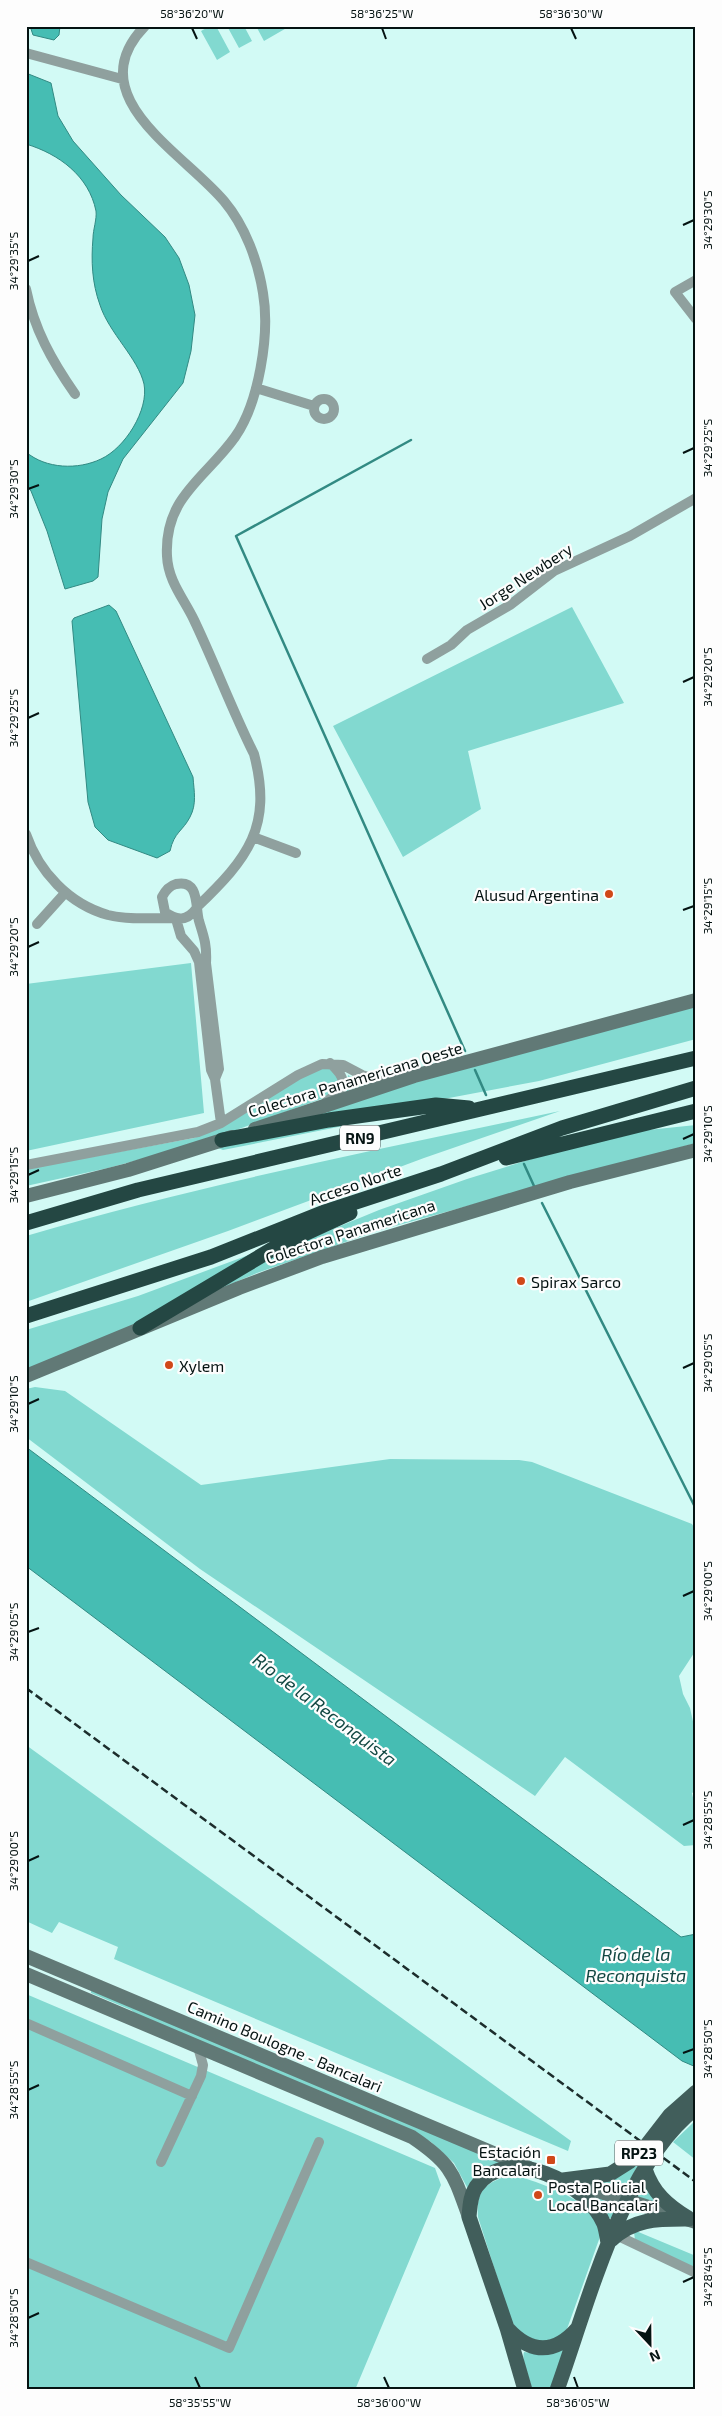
<svg xmlns="http://www.w3.org/2000/svg" width="722" height="2416" font-family="'Exo 2',sans-serif">
	<rect width="100%" height="100%" fill="#d2faf5"/>
	<path fill="#82d9d0" d="M210,26H216L230,52L217,60L201,31Z
		M227,26H244L252,41L239,48Z
		M256,26H290L264,41Z
		M572,607L624,703L468,751L481,809L403,857L333,726Z
		M191,963L204,1113L26,1151V984Z
		M696,1005V1039L539,1081L433,1101L317,1117L324,1110L451,1071Z
		M326,1066L336,1072L339,1081L335,1090L321,1099L201,1143L108,1168L26,1186V1169L194,1138L221,1126L299,1078Z
		M348,1075L364,1085L347,1091Z
		M560,1111L424,1158L228,1231L26,1302V1236C202,1184 381,1149 560,1111Z
		M337,1123L343,1126L223,1150L218,1148Z
		M696,1125V1143L377,1231L257,1273L188,1302L270,1255L379,1210L467,1179L583,1143L638,1131Z
		M273,1246L131,1327L26,1370V1330L138,1296Z
		M35,1387L65,1391L201,1485L390,1459L519,1460L532,1462L692,1524L696,1531V1650L679,1676L683,1694L690,1708L696,1735V1791L692,1793L696,1811V1845L684,1846L565,1757L535,1796L200,1569L26,1437V1389Z
		M26,1745L571,2141L568,2151L114,1959L118,1947L59,1922L52,1933L26,1921Z
		M91,1989L503,2161L468,2189L454,2163L431,2142L390,2121L138,2016L131,2010L91,1993Z
		M26,1994L435,2168L441,2185L355,2390H26Z
		M696,2120V2160L673,2142Z
		M644,2153L624,2193L592,2183Z
		M509,2175C524,2175 582,2199 592,2212C596,2218 598,2227 601,2234L567,2329L561,2337L540,2342L523,2336L511,2321L478,2217C476,2189 485,2184 509,2175Z
		M643,2184L667,2207L636,2199Z
		M586,2193L618,2204L612,2218H608Z
		M636,2231L696,2256V2270L635,2240L634,2232Z
		M565,2348L552,2390H532C531,2379 521,2362 524,2352L539,2354Z"/>
	<path fill="#46bdb3" stroke="#328a83" d="M30,26H60L59,35L54,40L33,35Z
		M26,73L51,83L58,116L73,141L121,195L165,237L179,258L189,285L195,315L191,351L183,383L123,459L108,492L102,519L98,577L93,581L65,589L47,531L31,491L26,484V452C46,469 78,470 101,459C125,448 149,410 144,384C138,358 109,333 100,305C92,283 91,261 93,238C93,230 97,219 96,211C89,176 59,154 26,144Z
		M109,605L116,611L193,777C194,791 197,804 190,817C183,831 174,832 170,851L157,858L108,840L95,827L88,802L72,621L74,618Z
		M26,1447L681,1937L696,1934V2067L682,2061L26,1566Z"/>
	<g fill="none" stroke-linecap="round" stroke-linejoin="round">
		<path stroke="#328a83" stroke-width="2.5" d="M411,440L236,536L465,1051
			M475,1070L486,1095
			M524,1164L534,1186
			M542,1203L696,1509
			M696,1675V1677"/>
		<path stroke="#8fa09e" stroke-width="10" d="M145,26C77,96 184,153 224,201C245,226 258,261 263,293C270,334 259,403 235,437C205,479 164,497 167,556C168,581 184,599 194,620C215,664 232,710 254,754C273,827 248,858 197,907
			M26,53L122,79
			M696,280L675,292L696,319
			M26,289C34,329 52,361 75,394
			M256,388L314,406
			M314 409a10 10 0 1 1 20 0a10 10 0 1 1-20 0Z
			M427,659L451,645L467,630L510,605L554,571L630,536L696,498
			M26,834C39,872 69,904 108,915C129,920 152,918 173,918
			M253,837L296,853
			M176,919L181,936L194,951L199,962L211,1070L215,1079L219,1069L206,963C207,945 204,937 199,921C195,907 200,879 176,884C169,886 165,891 162,897L165,912C177,921 187,921 196,909
			M37,924L65,893
			M215,1079L221,1123
			M326,1102C345,1088 350,1081 330,1063
			M26,1165L198,1132L221,1123L298,1075L322,1064L343,1065L362,1075L390,1084
			M26,2023L192,2096
			M161,2162L201,2076L203,2065L198,2047
			M616,2235L696,2273
			M26,2262L229,2348L319,2142"/>
		<path stroke="#617976" stroke-width="14" d="M255,1129L414,1076L696,1000
			M26,1196L128,1170L232,1137
			M26,1376L239,1288L322,1257L570,1182L696,1150
			M26,1956L529,2168
			M26,1974L412,2137C452,2164 453,2173 469,2217
			M566,2181L696,2222"/>
		<path stroke="#415e5b" stroke-width="15" d="M645,2169C653,2193 667,2205 688,2218
			M563,2180L610,2174L629,2162L646,2146L670,2115L696,2092
			M611,2240C634,2218 659,2219 689,2219
			M508,2329C531,2354 555,2354 577,2329
			M525,2390L507,2328L469,2217C470,2207 470,2196 476,2187C508,2143 587,2183 604,2224C606,2230 607,2237 608,2243
			M557,2390C588,2304 622,2165 696,2108"/>
		<path stroke="#244743" stroke-width="15" d="M222,1140L329,1120L436,1105L469,1108
			M506,1158L696,1111
			M26,1223L138,1190L696,1058
			M26,1316L211,1257L322,1213L441,1174L562,1128L696,1088
			M140,1328L276,1247L350,1213"/>
		<path stroke="#1c2d2c" stroke-width="2.5" stroke-dasharray="8 4" stroke-linecap="butt" d="M26,1688L696,2182"/>
	</g>
	<path fill="none" stroke="#051312" stroke-width="2" d="M192,28L197,39M382,28L386,39M571,28L576,39M683,225L694,220M28,261L39,256M683,453L694,448M28,489L39,485M683,682L694,677M28,718L39,713M683,910L694,906M28,947L39,942M683,1139L694,1134M28,1175L39,1170M683,1368L694,1363M28,1404L39,1399M683,1596L694,1591M28,1632L39,1628M683,1825L694,1820M28,1861L39,1856M683,2053L694,2049M28,2090L39,2085M683,2282L694,2277M28,2318L39,2313M195,2377L200,2388M384,2377L389,2388M574,2377L578,2388"/>
	<g fill="#d04819" stroke="#fdfdfd" stroke-width="2">
		<circle cx="609" cy="894" r="5"/>
		<circle cx="521" cy="1281" r="5"/>
		<circle cx="169" cy="1365" r="5"/>
		<rect x="546" y="2155" width="10" height="10" rx="2.5"/>
		<circle cx="538" cy="2195" r="5"/>
	</g>
	<g text-anchor="middle" dominant-baseline="central" stroke-width="4.5" stroke-linejoin="round" paint-order="stroke">
		<g fill="#fdfdfd" stroke="#4f5958" stroke-width="1">
			<rect x="340" y="1125.5" width="40" height="25" rx="4"/>
			<rect x="615" y="2140.5" width="48" height="25" rx="4"/>
		</g>
		<g font-size="15" font-weight="bold" fill="#051312">
			<text x="360" y="1138">RN9</text>
			<text x="639" y="2153">RP23</text>
		</g>
		<g font-size="16" fill="#051312" stroke="#fdfdfd">
			<text transform="translate(525 576) rotate(-33)">Jorge Newbery</text>
			<text transform="translate(355 1079) rotate(-17)">Colectora Panamericana Oeste</text>
			<text transform="translate(355 1184) rotate(-19)">Acceso Norte</text>
			<text transform="translate(350 1231) rotate(-18)">Colectora Panamericana</text>
			<text transform="translate(285 2046) rotate(23)">Camino Boulogne - Bancalari</text>
		</g>
		<g font-size="16" fill="#051312" stroke="#fdfdfd" text-anchor="start">
			<text x="599" y="894" text-anchor="end">Alusud Argentina</text>
			<text x="531" y="1281">Spirax Sarco</text>
			<text x="179" y="1365">Xylem</text>
			<text x="541" y="2151" text-anchor="end">Estación<tspan x="541" dy="18">Bancalari</tspan></text>
			<text x="548" y="2186">Posta Policial<tspan x="548" dy="18">Local Bancalari</tspan></text>
		</g>
		<g font-size="18" font-style="italic" fill="#124742" stroke="#fdfdfd">
			<text transform="translate(325 1709) rotate(37)">Río de la Reconquista</text>
			<text x="636" y="1954">Río de la<tspan x="636" dy="21">Reconquista</tspan></text>
		</g>
	</g>
	<rect width="722" height="2416" fill="none" stroke="#fdfdfd" stroke-width="55"/>
	<g transform="translate(650 2344) rotate(158)" stroke="#fdfdfd" stroke-width="4" paint-order="stroke">
	<path d="M0-4L9 19L0 12L-9 19Z" fill="#051312"/>
	<text y="-8" font-size="14" font-weight="bold" text-anchor="middle" fill="#051312">N</text>
	</g>
	<rect x="28" y="28" width="666" height="2360" fill="none" stroke="#051312" stroke-width="2"/>
	<g font-size="12" text-anchor="middle" fill="#051312">
		<text x="192" y="18">58°36'20"W</text>
		<text x="382" y="18">58°36'25"W</text>
		<text x="571" y="18">58°36'30"W</text>
		<text transform="translate(708 220) rotate(-90)" y="4">34°29'30"S</text>
		<text transform="translate(14 261) rotate(-90)" y="4">34°29'35"S</text>
		<text transform="translate(708 448) rotate(-90)" y="4">34°29'25"S</text>
		<text transform="translate(14 489) rotate(-90)" y="4">34°29'30"S</text>
		<text transform="translate(708 677) rotate(-90)" y="4">34°29'20"S</text>
		<text transform="translate(14 718) rotate(-90)" y="4">34°29'25"S</text>
		<text transform="translate(708 906) rotate(-90)" y="4">34°29'15"S</text>
		<text transform="translate(14 947) rotate(-90)" y="4">34°29'20"S</text>
		<text transform="translate(708 1134) rotate(-90)" y="4">34°29'10"S</text>
		<text transform="translate(14 1175) rotate(-90)" y="4">34°29'15"S</text>
		<text transform="translate(708 1363) rotate(-90)" y="4">34°29'05"S</text>
		<text transform="translate(14 1404) rotate(-90)" y="4">34°29'10"S</text>
		<text transform="translate(708 1591) rotate(-90)" y="4">34°29'00"S</text>
		<text transform="translate(14 1632) rotate(-90)" y="4">34°29'05"S</text>
		<text transform="translate(708 1820) rotate(-90)" y="4">34°28'55"S</text>
		<text transform="translate(14 1861) rotate(-90)" y="4">34°29'00"S</text>
		<text transform="translate(708 2049) rotate(-90)" y="4">34°28'50"S</text>
		<text transform="translate(14 2090) rotate(-90)" y="4">34°28'55"S</text>
		<text transform="translate(708 2277) rotate(-90)" y="4">34°28'45"S</text>
		<text transform="translate(14 2318) rotate(-90)" y="4">34°28'50"S</text>
		<text x="200" y="2407">58°35'55"W</text>
		<text x="389" y="2407">58°36'00"W</text>
		<text x="578" y="2407">58°36'05"W</text>
	</g>
</svg>
